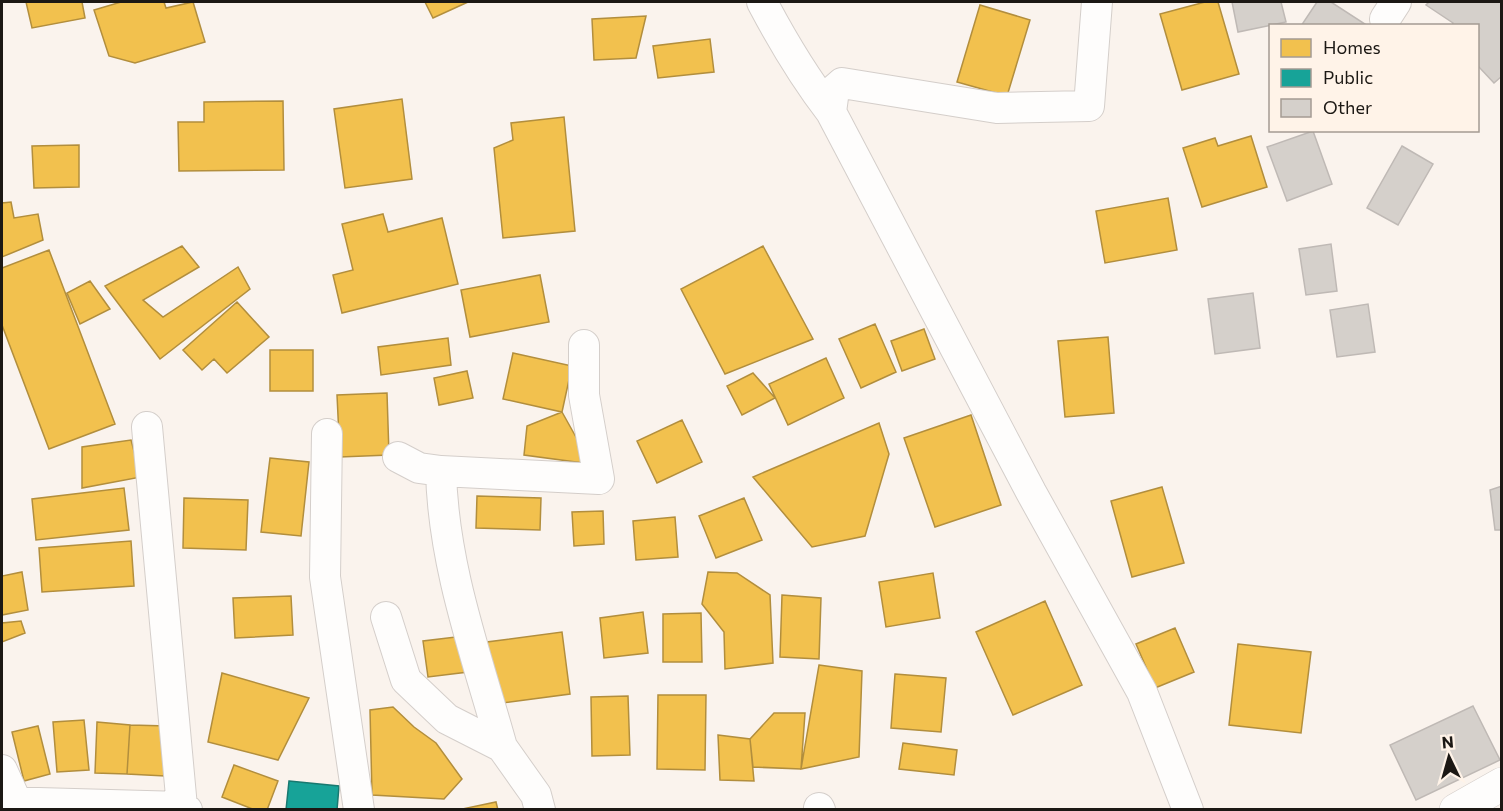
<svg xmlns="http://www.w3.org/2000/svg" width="1503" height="811" font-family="Commissioner,sans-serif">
	<rect width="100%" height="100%" fill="#faf3ed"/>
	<path fill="#f2c14e" stroke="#b28e3d" stroke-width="1.5" d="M26,2H82L85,18L32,28Z
		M121,2H164L166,8L193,2L205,42L135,63L109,56L94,10Z
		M425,2H468L433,18Z
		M1205,2H1218L1239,74L1182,90L1160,14Z
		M980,5L1030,20L1007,96L957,82Z
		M646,16L636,58L594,60L592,19Z
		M710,39L714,72L658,78L653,46Z
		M402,99L412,179L345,188L334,109Z
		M283,101L284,170L179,171L178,122H204V102Z
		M564,117L575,231L503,238L494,148L513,140L511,123Z
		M1251,136L1267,187L1202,207L1183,148L1215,138L1218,146Z
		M79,145V187L34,188L32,146Z
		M1168,198L1177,250L1105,263L1096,211Z
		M11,202L14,218L38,214L43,240L2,257V203Z
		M383,214L388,232L442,218L458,284L342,313L333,275L353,270L342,224Z
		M182,246L199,267L143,300L163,317L238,267L250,289L160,359L105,286Z
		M763,246L813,339L725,374L681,289Z
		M49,250L115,424L49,449L2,325V268Z
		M540,275L549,322L470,337L461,290Z
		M90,281L110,309L80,324L67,293Z
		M237,302L269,337L227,373L214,359L202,370L183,350Z
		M875,324L896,372L861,388L839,339Z
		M924,329L935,359L902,371L891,341Z
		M1108,337L1114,413L1065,417L1058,341Z
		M448,338L451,365L381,375L378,347Z
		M270,350H313V391H270Z
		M513,353L572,366L562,412L503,399Z
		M826,358L844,398L788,425L769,384Z
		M467,371L473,398L439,405L434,378Z
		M753,373L775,398L742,415L727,386Z
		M387,393L389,455L340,457L337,395Z
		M562,412L591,464L524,455L527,426Z
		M971,415L1001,505L935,527L904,438Z
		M682,420L702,462L657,483L637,441Z
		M879,423L889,454L865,536L812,547L753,477Z
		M131,440L141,477L82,488V447Z
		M270,458L309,462L301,536L261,532Z
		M1162,487L1184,563L1132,577L1111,501Z
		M124,488L129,530L36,540L32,499Z
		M477,496L541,498L540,530L476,528Z
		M184,498L248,500L246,550L183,548Z
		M744,498L762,540L716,558L699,516Z
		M603,511L604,544L574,546L572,512Z
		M675,517L678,557L636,560L633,521Z
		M131,541L134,586L42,592L39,548Z
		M22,572L28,610L2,615V576Z
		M708,572L737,573L770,595L773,663L725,669L724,632L702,604Z
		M933,573L940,618L886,627L879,582Z
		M782,595L821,598L819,659L780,657Z
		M291,596L293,635L235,638L233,598Z
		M1045,601L1082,685L1013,715L976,632Z
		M643,612L648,653L604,658L600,618Z
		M701,613L702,662H663V614Z
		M21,621L25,633L2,642V623Z
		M1175,628L1194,672L1155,688L1136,644Z
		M562,632L570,694L494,704L487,642Z
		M464,636L468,672L428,677L423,641Z
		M1238,644L1311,652L1301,733L1229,725Z
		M819,665L862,671L859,757L801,769Z
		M222,673L309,698L278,760L208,742Z
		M895,674L946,678L941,732L891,728Z
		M658,695H706L705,770L657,769Z
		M628,696L630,755L592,756L591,697Z
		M393,707L414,727L436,743L462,779L444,799L372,795L370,710Z
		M774,713H805L801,769L753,767L750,739Z
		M84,720L89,770L57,772L53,722Z
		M97,722L130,725L127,774L95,773Z
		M130,725L167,726L165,776L127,774Z
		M38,726L50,774L24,781L12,732Z
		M718,735L750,739L754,781L720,780Z
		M903,743L957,750L954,775L899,769Z
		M234,765L278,781L267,810H255L222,797Z
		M496,802L498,810H462V809Z"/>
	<path fill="#17a398" stroke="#187970" stroke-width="1.5" d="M289,781L339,786L337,810H286Z"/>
	<path fill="#d5d0cb" stroke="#bfb9b5" stroke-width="1.5" d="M1232,2H1281L1286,22L1238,32Z
		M1317,2H1331L1368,26H1301Z
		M1429,2H1502V76L1494,83L1478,66V26H1452L1453,23L1426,5Z
		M1313,131L1332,184L1287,201L1267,147Z
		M1402,146L1433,164L1398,225L1367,208Z
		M1331,244L1337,291L1306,295L1299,249Z
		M1253,293L1260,348L1215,354L1208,299Z
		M1368,304L1375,352L1337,357L1330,310Z
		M1502,486V530H1495L1490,490Z
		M1473,706L1500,760L1416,800L1390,745Z"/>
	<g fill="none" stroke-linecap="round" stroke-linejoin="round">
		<g stroke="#d4ceca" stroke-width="32">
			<path id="street" d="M762,2C782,40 804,77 831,112
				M1097,2L1089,106L997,108L842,83L834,90L831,112L1031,492L1142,692L1188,810
				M1385,19L1396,2
				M147,427L182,807
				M327,434L325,577L359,810
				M398,457L419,468L441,471C443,566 477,657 502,747
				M441,471L599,479L584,395V345
				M386,617L406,680L447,719L502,747L536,795L540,810
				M2,770L17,803
				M2,802L182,807L187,810
				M819,808L820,810"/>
		</g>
		<g stroke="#d4ceca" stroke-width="34">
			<path id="secondary" d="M1456,810L1502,784"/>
		</g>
		<use href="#street" stroke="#fefdfc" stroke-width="30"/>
		<use href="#secondary" stroke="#fefdfc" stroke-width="33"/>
	</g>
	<rect width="1503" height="811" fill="none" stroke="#1c1814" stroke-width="6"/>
	<rect x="1269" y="24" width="210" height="108" fill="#fff3e8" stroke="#a49b93" stroke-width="1.5"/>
	<rect x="1281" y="39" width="30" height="18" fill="#f2c14e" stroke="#a49b93" stroke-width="1.5"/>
	<text x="1323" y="54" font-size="18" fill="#1c1814">Homes</text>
	<rect x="1281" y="69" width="30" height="18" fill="#17a398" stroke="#a49b93" stroke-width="1.5"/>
	<text x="1323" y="84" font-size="18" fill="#1c1814">Public</text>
	<rect x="1281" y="99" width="30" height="18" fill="#d5d0cb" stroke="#a49b93" stroke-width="1.5"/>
	<text x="1323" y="114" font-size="18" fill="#1c1814">Other</text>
	<g transform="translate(1449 757) rotate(355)" stroke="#fff3e8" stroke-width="4.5" paint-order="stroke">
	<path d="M0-4.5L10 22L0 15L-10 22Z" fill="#1c1814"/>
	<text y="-9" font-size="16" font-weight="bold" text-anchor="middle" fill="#1c1814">N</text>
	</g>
</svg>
